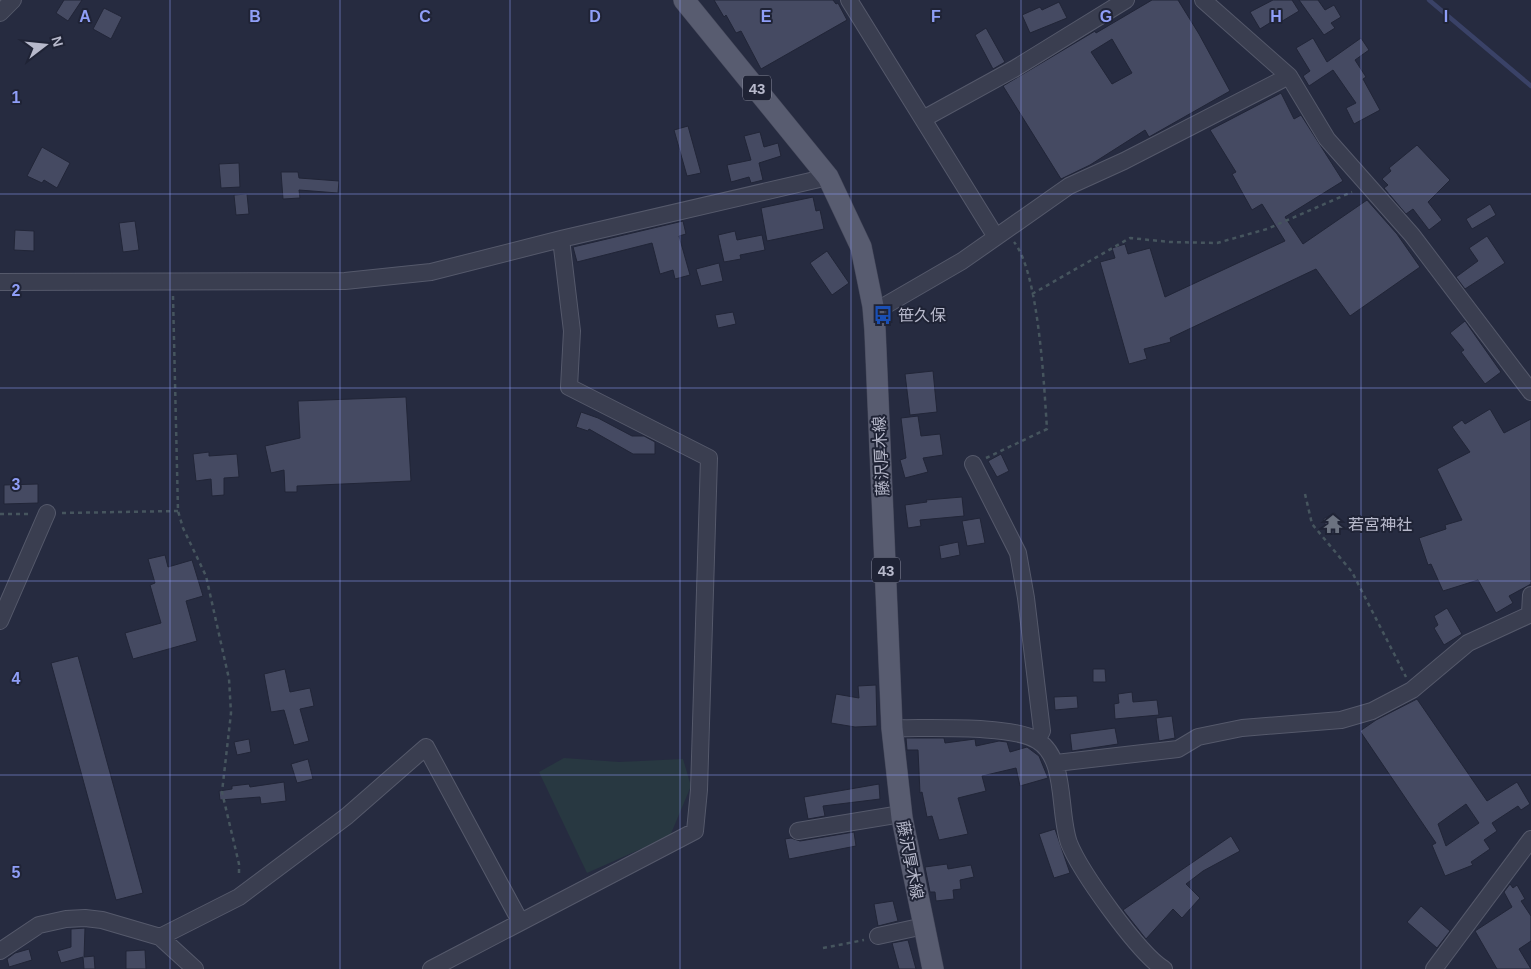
<svg xmlns="http://www.w3.org/2000/svg" width="1531" height="969" font-family="Helvetica,'Noto Sans JP',sans-serif">
	<rect width="100%" height="100%" fill="#262b40"/>
	<path fill="#283841" d="M564,758L619,762L683,759L691,786L670,836L587,873L539,772Z"/>
	<g fill="none" stroke-linecap="round" stroke-linejoin="round">
		<path stroke="#3a4267" stroke-width="4.5" d="M1429,0L1531,86"/>
	</g>
	<path fill="#454a62" stroke="#212537" fill-rule="evenodd" d="M64,0H82L68,21L56,13Z
		M714,0H833L836,4L838,3L847,20L761,69L741,31L736,33L726,15L724,17Z
		M1152,0H1178L1199,34L1230,91L1149,137L1145,130L1090,165L1061,179L1003,86L1095,31L1096,33ZM1112,39L1132,73L1112,84L1091,52Z
		M1273,0H1292L1299,11L1279,23L1276,19L1260,29L1250,12Z
		M1299,0H1318L1325,10L1334,5L1341,17L1331,23L1335,28L1324,35Z
		M1059,2L1067,18L1030,33L1022,15L1040,7L1042,10Z
		M104,8L122,17L111,39L93,29Z
		M986,28L1005,62L993,69L975,35Z
		M1313,38L1327,62L1361,38L1369,50L1355,60L1366,77L1363,79L1380,110L1354,124L1346,108L1356,103L1333,70L1309,86L1303,76L1310,71L1296,48Z
		M1281,93L1294,119L1301,115L1343,181L1285,217L1303,244L1367,200L1397,234L1420,267L1350,316L1316,269L1170,338L1171,342L1144,349L1147,359L1129,364L1100,262L1115,258L1112,248L1125,244L1128,254L1150,248L1165,297L1285,241L1262,204L1252,210L1232,174L1236,172L1210,130Z
		M688,126L701,173L687,176L674,130Z
		M760,132L764,147L778,143L781,156L759,163L763,180L751,183L749,177L731,182L727,165L751,160L744,136Z
		M1417,145L1450,180L1428,202L1442,220L1429,230L1413,209L1406,214L1384,188L1388,185L1382,179L1391,171L1389,168Z
		M42,147L70,163L57,188L44,180L42,183L27,176Z
		M239,163L240,187L221,188L219,164Z
		M281,172H298L299,178L339,181L338,193L299,190L300,198L283,199Z
		M247,194L249,214L236,215L234,195Z
		M813,197L816,211L820,210L824,229L767,241L761,208Z
		M1490,204L1496,215L1472,229L1466,219Z
		M135,221L139,250L123,252L119,223Z
		M683,221L686,234L679,236L690,275L675,279L673,270L660,274L652,243L577,262L573,247Z
		M15,230L34,231V251L14,250Z
		M735,231L737,240L762,235L765,250L740,255L741,259L724,262L718,235Z
		M1487,236L1505,263L1465,289L1456,277L1478,261L1469,248Z
		M827,251L849,283L832,295L810,263Z
		M719,263L723,281L701,286L696,269Z
		M733,312L736,324L718,328L715,315Z
		M1465,321L1501,372L1485,384L1461,352L1464,350L1450,333Z
		M933,371L937,412L910,415L905,374Z
		M406,397L411,481L297,486V492H285L284,470L271,473L265,446L300,438L298,401Z
		M1490,409L1504,433L1531,419V584L1509,596L1513,603L1496,613L1478,580L1443,591L1431,564L1428,565L1419,538L1446,529L1445,525L1462,520L1437,469L1470,452L1452,427L1462,420L1465,424Z
		M581,412L598,418L632,436H644L655,442V454H633L589,429L588,431L576,427Z
		M918,416L921,436L940,434L943,455L923,458L928,472L905,478L900,460L906,458L901,418Z
		M209,452V456L237,454L239,477L224,478V495L212,496L211,479L196,481L193,454Z
		M1001,454L1009,471L997,477L988,461Z
		M38,484V503L4,504V485Z
		M962,497L964,516L920,520L921,526L908,528L905,505L927,502L926,500Z
		M1335,513L1342,529L1330,535L1323,519Z
		M980,518L985,543L967,546L962,521Z
		M958,542L960,555L941,559L939,546Z
		M165,555L168,567L192,560L203,596L186,601L197,641L133,659L125,633L161,623L150,585L155,583L148,559Z
		M1447,608L1462,634L1444,645L1434,628L1438,625L1434,616Z
		M78,656L143,893L116,900L51,663Z
		M285,669L290,692L310,688L314,706L300,709L309,741L294,745L284,710L271,712L264,674Z
		M1093,669H1105L1106,682H1093Z
		M876,685L877,726L855,727L831,723L836,694L859,698L858,686Z
		M1132,692L1133,702L1157,700L1159,715L1115,719L1114,704L1119,703L1118,694Z
		M1077,696L1078,708L1055,710L1054,697Z
		M1417,699L1487,801L1517,782L1530,804L1521,810L1518,806L1492,823L1497,831L1484,840L1490,849L1471,862L1473,865L1445,876L1432,845L1436,843L1360,731L1376,720ZM1466,804L1479,823L1446,846L1438,824Z
		M1172,716L1175,738L1159,741L1156,718Z
		M1115,728L1118,744L1072,751L1070,734Z
		M906,738H944L945,743L975,739L976,746L999,741L1007,742L1010,752L1027,747L1039,756L1048,778L1020,786L1016,768L982,776L986,791L958,798L968,834L939,840L932,816L927,817L922,792L920,793L918,750H907Z
		M249,739L251,752L237,755L234,742Z
		M308,759L313,779L297,783L291,764Z
		M284,782L286,801L261,804L260,797L220,800L219,791L232,789V786L249,784L250,787Z
		M879,784L880,799L823,806L825,816L808,819L804,797Z
		M1055,829L1070,873L1054,878L1039,834Z
		M854,832L856,846L789,859L785,839L791,838L800,841Z
		M1231,836L1240,851L1203,871L1186,884L1200,898L1182,918L1173,909L1146,939L1123,910Z
		M947,864L948,869L971,865L974,877L960,880L961,889L953,890L954,899L936,901L935,892H930L925,867Z
		M1510,884L1513,888L1517,885L1525,899L1521,901L1531,916V941L1519,949L1531,969H1497L1475,931L1512,907L1504,892Z
		M893,901L898,921L878,926L874,904Z
		M1421,906L1450,931L1437,948L1407,922Z
		M85,928L84,957L94,956L95,969H84L83,957L61,963L57,951L71,947V929Z
		M908,940L916,969H899L892,943Z
		M29,949L32,960L9,967L7,959L15,953Z
		M145,950L146,969H126V951Z"/>
	<g fill="none" stroke-linecap="round" stroke-linejoin="round">
		<g stroke="#55596b" stroke-width="18">
			<path id="minor" d="M849,0L996,237
				M1203,0L1289,76L1327,139L1412,235L1531,392
				M0,13L13,0
				M923,119L1014,69L1126,0
				M0,282L345,281L431,272L561,239L828,177
				M874,312L962,261L1069,186L1124,161L1289,76
				M973,464L1018,553L1026,598L1042,731L1037,740
				M1530,613L1531,595
				M0,621L47,513
				M892,728C925,729 1012,724 1038,741C1067,759 1058,812 1069,843C1080,871 1139,954 1164,969
				M1056,763L1178,749L1198,737L1242,728L1341,720L1372,711L1412,690L1468,643L1531,614
				M798,831L901,814
				M878,936L924,926
				M160,937L239,897L347,816L426,747L520,921
				M0,951L39,925L66,919L85,918L102,920L160,937L195,969
				M431,969L695,831L699,790L709,458L569,387L572,331L561,239
				M1434,969L1531,839"/>
		</g>
		<g stroke="#444759" stroke-width="22">
			<path id="major" d="M684,0L828,177L861,247L873,306L875,330L892,728L902,818L933,969"/>
		</g>
		<path stroke="#46555e" stroke-width="2.5" stroke-dasharray="4 4" stroke-linecap="butt" d="M1032,294L1130,238L1170,242L1217,243L1267,229L1352,192
			M173,296L178,511L183,528L206,576L229,679L231,713L222,792L239,864V877
			M986,458L1047,429C1044,386 1039,273 1014,242
			M1305,494L1312,524L1352,572L1406,677
			M62,513L178,511
			M0,514H32
			M823,948L864,940"/>
		<use href="#minor" stroke="#3a3e50" stroke-width="16"/>
		<use href="#major" stroke="#585c70" stroke-width="21"/>
	</g>
	<path fill="none" stroke="#8f9ef7" stroke-width="1" stroke-opacity="0.55" d="M170,0V969M340,0V969M510,0V969M680,0V969M851,0V969M1021,0V969M1191,0V969M1361,0V969M0,194H1531M0,388H1531M0,581H1531M0,775H1531"/>
	<defs>
		<g id="bus-bare" transform="scale(1.5)"><path d="M-5-6H5V4H4V6H2V4H-2V6H-4V4H-5ZM-3.5-4V0h7V-4ZM-3.5 1.2v1.5H-2V1.2ZM2 1.2v1.5H3.5V1.2Z" fill="#1a4fb4" stroke="#1f2335" stroke-width="2.5" paint-order="stroke"/></g>
		<g id="temple-bare" transform="scale(1.5)"><path d="M0-6L5-2H3V0L6.5 2.5H4V6H1.5V3h-3V6H-4V2.5H-6.5L-3 0V-2H-5Z" fill="#6b7280" stroke="#1f2335" stroke-width="2.5" paint-order="stroke"/></g>
	</defs>
	<g fill-rule="evenodd">
		<use href="#bus-bare" x="883" y="315"/>
		<use href="#temple-bare" x="1333" y="524"/>
	</g>
	<g text-anchor="middle" dominant-baseline="central" stroke-width="4" stroke-linejoin="round" paint-order="stroke">
		<g fill="#1f2335" stroke="#898c9e" stroke-width="1">
			<rect x="743" y="75.5" width="28" height="25" rx="4"/>
			<rect x="872" y="557.5" width="28" height="25" rx="4"/>
		</g>
		<g font-size="15" font-weight="bold" fill="#b7b9cb">
			<text x="757" y="88">43</text>
			<text x="886" y="570">43</text>
		</g>
		<g font-size="16" fill="#b7b9cb" stroke="#1f2335" text-anchor="start">
			<text x="898" y="315">笹久保</text>
			<text x="1348" y="524">若宮神社</text>
		</g>
		<g font-size="16" fill="#b7b9cb" stroke="#1f2335">
			<text transform="translate(881 456) rotate(-93)">藤沢厚木線</text>
			<text transform="translate(910 860) rotate(79)">藤沢厚木線</text>
		</g>
	</g>
	<g font-size="16" text-anchor="middle" font-weight="bold" fill="#8f9ef7" stroke="#1f2335" stroke-width="4" stroke-linejoin="round" paint-order="stroke">
		<text x="85" y="22">A</text>
		<text x="255" y="22">B</text>
		<text x="425" y="22">C</text>
		<text x="595" y="22">D</text>
		<text x="766" y="22">E</text>
		<text x="936" y="22">F</text>
		<text x="1106" y="22">G</text>
		<text x="1276" y="22">H</text>
		<text x="1446" y="22">I</text>
		<text x="16" y="103">1</text>
		<text x="16" y="296">2</text>
		<text x="16" y="490">3</text>
		<text x="16" y="684">4</text>
		<text x="16" y="878">5</text>
	</g>
	<g transform="translate(45 45) rotate(74)" stroke="#1f2335" stroke-width="4" paint-order="stroke">
	<path d="M0-4L9 19L0 12L-9 19Z" fill="#b7b9cb"/>
	<text y="-8" font-size="14" font-weight="bold" text-anchor="middle" fill="#b7b9cb">N</text>
	</g>
</svg>
